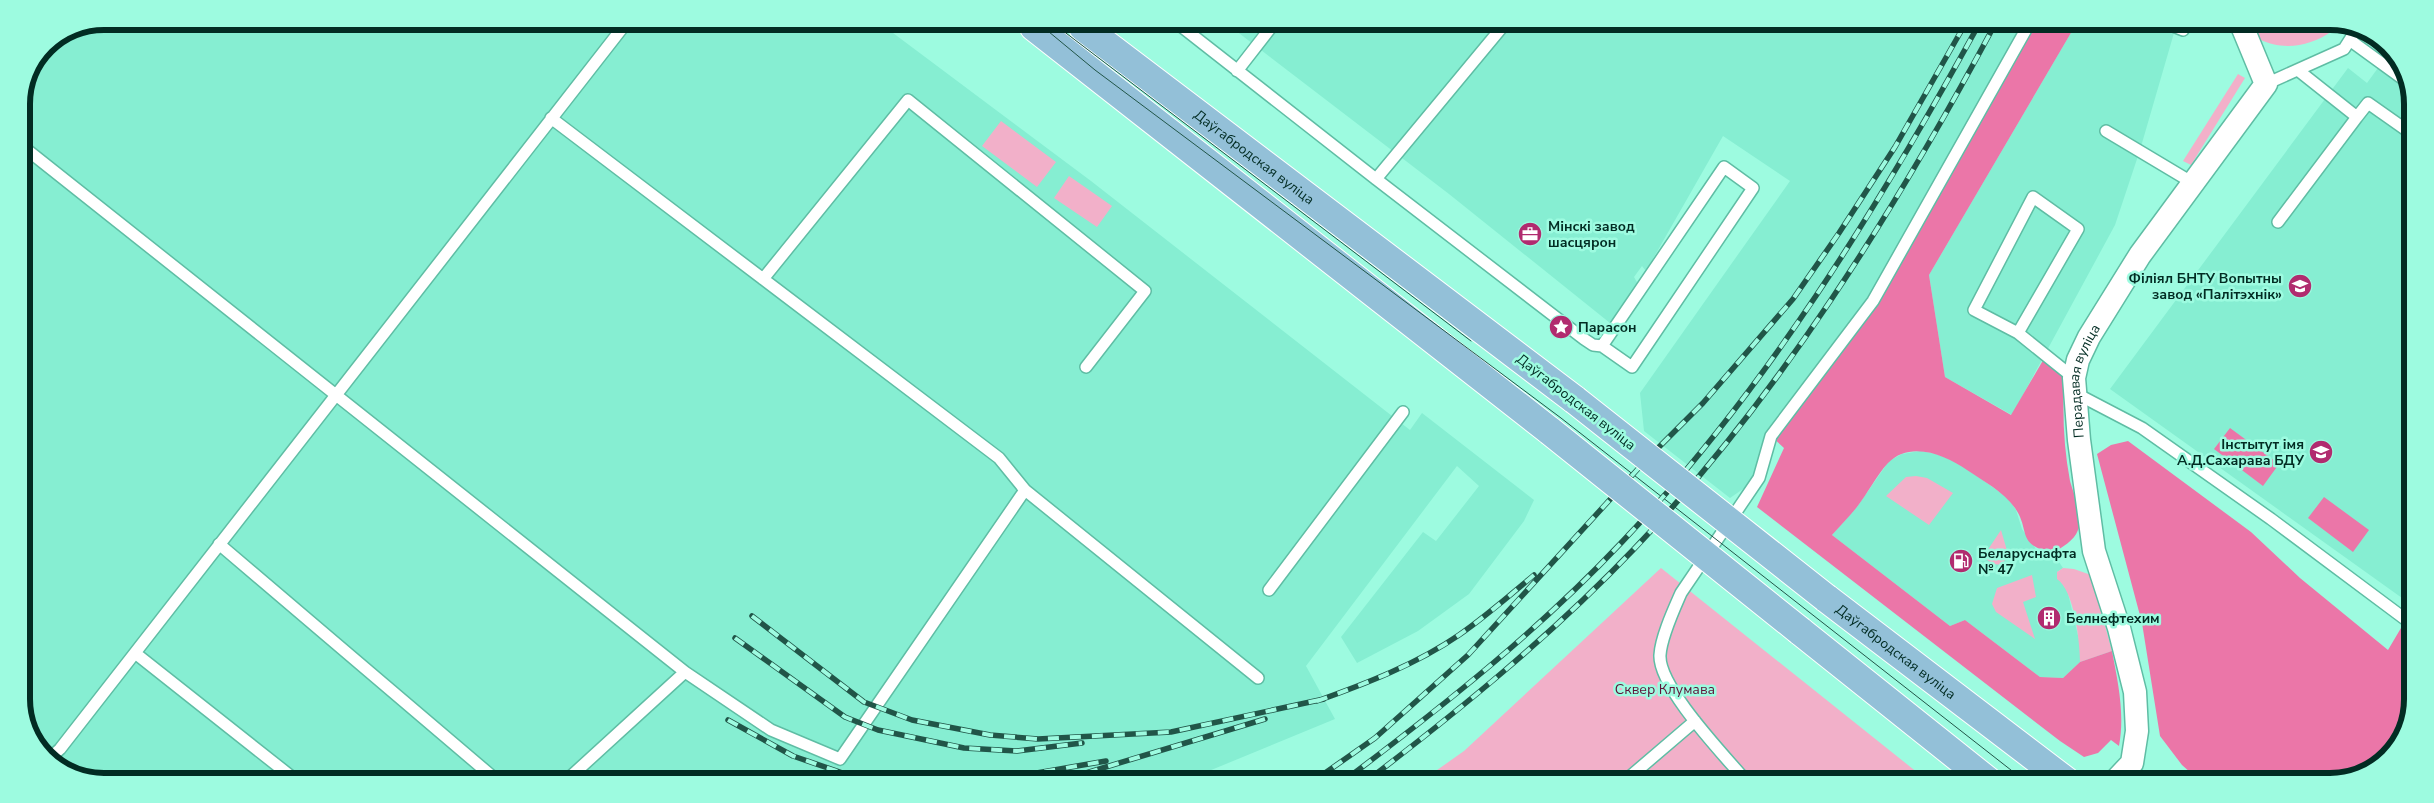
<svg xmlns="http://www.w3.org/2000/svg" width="2434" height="803" font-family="'Nunito Sans',sans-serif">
	<rect width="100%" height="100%" fill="#9dfbe0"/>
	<path fill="#86eed2" d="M2028,26L1873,301L1771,436L1759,478L1730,498L1644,431L1640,393L1790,181L1723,136L1646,271L1642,266L1634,277L1638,284L1610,323L1449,194L1231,27Z
		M2075,26H2176L2140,150L2115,225L2012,415L1945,377L1929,275Z
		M73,27H885L1091,181L1410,430L1422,413L1534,500L1524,521L1469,594L1418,631L1357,663L1341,637L1423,532L1436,541L1479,486L1457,466L1306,666L1335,719L1187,780L78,777L39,749L21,704V99L46,45Z
		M2391,50L2395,54L2413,99L2409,603L2110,389L2348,68L2367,83Z
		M1920,451L1936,454L1957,462L2008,498L2016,510L2022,529L2036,549L2053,553L2063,568L2057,572L2067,589L2080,644V662L2063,678L2040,677L1965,620L1950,626L1832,535L1857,507L1889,461L1902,454Z"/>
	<path fill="#f2b0c9" d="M2251,26H2324L2332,31C2310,47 2282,51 2259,39Z
		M2238,74L2245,78L2191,165L2183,161Z
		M1001,121L1056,162L1037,187L982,146Z
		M1069,176L1112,206L1097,227L1054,198Z
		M1916,476L1927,478L1953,493L1929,525L1886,496L1906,477Z
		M2001,530L2008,554L2002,565L1993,564L1983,557Z
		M1661,568L1928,781L1423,780L1464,751Z
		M2063,568L2074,569L2091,575L2112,651L2080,662C2080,642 2074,590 2057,579V572Z
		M2032,575L2036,597L2023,602L2035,639L1996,612L1992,604L1997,588Z"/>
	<path fill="#eb76a8" d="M2028,26H2075L1929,275L1945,377L2011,415L2045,357L2065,369C2062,407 2063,444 2070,481C2074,497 2085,515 2078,530C2074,541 2062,547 2053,553C2015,544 2031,531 2015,508C2003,491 1983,481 1967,470C1946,455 1910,440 1888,463C1876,476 1868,493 1857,507C1849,517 1840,526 1832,535L1950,626L1965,620L2040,677L2063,678L2080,662L2112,651C2118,683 2125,714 2119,746L2111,740L2098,753L2084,757L2060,741L1757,507L1784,448L1771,436L1873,301Z
		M2230,428L2279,464L2263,486L2214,449Z
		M2128,441L2251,532L2300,578L2388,650L2401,628L2409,634L2408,725L2380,765L2330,782L2200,781L2182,765L2160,736L2142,623L2097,454L2111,445Z
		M2324,497L2369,530L2353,552L2308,518Z"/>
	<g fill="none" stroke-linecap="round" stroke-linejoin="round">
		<g stroke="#5fbda4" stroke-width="14">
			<path id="lane" d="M2173,26L2183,30L2185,26
				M1182,27L1376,179L1584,339L1593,345L1602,346L1632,367L1753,188L1724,167L1602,346
				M2351,41L2406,81
				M1237,71L1272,26
				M2266,84L2344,49L2358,27
				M2357,117L2368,103L2412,134
				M551,118L999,458L1025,490L1258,678
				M2106,131L2193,183
				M21,145L685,672L771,730L840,759L1025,490
				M1376,179L1503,26
				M2278,222L2357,117L2299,71
				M763,279L908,100L1145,291L1086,367
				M2018,333L2078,229L2033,197L1974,310L2018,333L2074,378
				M2075,393L2142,428L2271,519L2409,622
				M219,544L494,778
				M1269,590L1403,412
				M135,653L293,778
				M50,758L60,749L623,27
				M569,778L685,672
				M1626,780L1695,721
				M1746,781C1725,756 1658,687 1660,655C1661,637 1674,609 1681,593L1759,478L1771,436L1873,301L2028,26"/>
		</g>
		<g stroke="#5fbda4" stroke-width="25">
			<g id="street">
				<path id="s1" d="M2115,781L2132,763L2137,731L2135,692L2119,628L2094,551L2079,440L2074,378L2078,360L2089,337L2140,255L2266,84L2242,26"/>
			</g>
		</g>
		<g stroke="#fff" stroke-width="30">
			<g id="primary">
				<path d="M1034,27L1550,431"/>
				<path id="s2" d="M1083,27L1575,400"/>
				<path id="s3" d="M1826,598L2066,781"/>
				<path d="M1800,631L1988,781"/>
			</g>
		</g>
		<use href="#lane" stroke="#fff" stroke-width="11"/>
		<use href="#street" stroke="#fff" stroke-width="22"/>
		<use href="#primary" stroke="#93c0d8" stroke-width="28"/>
		<path stroke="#215548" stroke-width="1" d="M1043,27L1095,70L1561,418L2025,781
			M1058,27L1471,341"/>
		<g stroke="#215548" stroke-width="5.5">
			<path id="rail" d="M752,616L864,702L912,720L990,735L1038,739L1171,732L1324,699
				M735,638L845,717L878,730L964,748L1017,751L1082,743
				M1317,701C1365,684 1417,664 1459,635C1485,617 1509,596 1534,575
				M728,720L793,756L860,779
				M1001,779L1106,761
				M1066,779L1265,719
				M1315,780L1375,738L1468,655L1647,459L1703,403L1793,299L1839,233L1895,147L1964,26
				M1345,780C1442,707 1537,632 1621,543C1766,390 1877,209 1978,26
				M1368,780C1461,709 1553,634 1634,549C1778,398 1896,209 1994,26"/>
		</g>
		<use href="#rail" stroke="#9dfbe0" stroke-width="4" stroke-dasharray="11" stroke-linecap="butt"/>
		<g stroke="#fff" stroke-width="30" stroke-linecap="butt">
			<path id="primary-bridge" d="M1575,400L1826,598
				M1550,431L1800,631"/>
		</g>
		<use href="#primary-bridge" stroke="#93c0d8" stroke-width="28"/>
	</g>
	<defs>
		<g id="office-disc" transform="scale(1.25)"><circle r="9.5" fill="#b12b6f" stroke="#9dfbe0"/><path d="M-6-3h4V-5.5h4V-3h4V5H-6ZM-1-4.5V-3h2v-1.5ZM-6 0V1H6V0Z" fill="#fff"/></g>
		<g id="university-disc" transform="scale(1.25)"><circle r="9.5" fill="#b12b6f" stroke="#9dfbe0"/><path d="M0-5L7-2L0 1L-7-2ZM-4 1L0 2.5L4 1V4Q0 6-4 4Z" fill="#fff"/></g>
		<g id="sight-disc" transform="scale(1.25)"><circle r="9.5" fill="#b12b6f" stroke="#9dfbe0"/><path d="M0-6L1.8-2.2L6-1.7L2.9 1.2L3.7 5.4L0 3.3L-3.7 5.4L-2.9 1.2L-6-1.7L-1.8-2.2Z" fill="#fff"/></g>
		<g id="fuel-disc" transform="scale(1.25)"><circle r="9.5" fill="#b12b6f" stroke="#9dfbe0"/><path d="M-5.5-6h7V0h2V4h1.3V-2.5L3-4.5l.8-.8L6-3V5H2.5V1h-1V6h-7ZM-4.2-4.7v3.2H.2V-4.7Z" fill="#fff"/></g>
		<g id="building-disc" transform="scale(1.25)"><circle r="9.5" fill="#b12b6f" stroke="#9dfbe0"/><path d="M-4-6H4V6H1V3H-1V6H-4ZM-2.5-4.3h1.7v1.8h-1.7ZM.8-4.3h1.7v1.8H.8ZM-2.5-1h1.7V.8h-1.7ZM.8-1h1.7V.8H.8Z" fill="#fff"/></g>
	</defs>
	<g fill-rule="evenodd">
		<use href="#office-disc" x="1530" y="234"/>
		<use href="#university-disc" x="2300" y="286"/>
		<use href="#sight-disc" x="1561" y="327"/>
		<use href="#university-disc" x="2321" y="452"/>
		<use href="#fuel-disc" x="1961" y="561"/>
		<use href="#building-disc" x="2049" y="618"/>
	</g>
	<g text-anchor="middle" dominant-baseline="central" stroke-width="5" stroke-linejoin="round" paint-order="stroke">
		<g font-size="14" fill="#022c23" stroke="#9dfbe0">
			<text stroke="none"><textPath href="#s2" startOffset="215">Даўгабродская вуліца</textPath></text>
			<text stroke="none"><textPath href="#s1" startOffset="416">Перадавая вуліца</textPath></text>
			<text transform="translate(1576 402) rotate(38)">Даўгабродская вуліца</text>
			<text stroke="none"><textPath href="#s3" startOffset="88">Даўгабродская вуліца</textPath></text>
		</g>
		<g font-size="14" font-weight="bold" fill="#022c23" stroke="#9dfbe0" text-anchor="start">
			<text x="1548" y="226">Мінскі завод<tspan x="1548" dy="16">шасцярон</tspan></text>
			<text x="2282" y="278" text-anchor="end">Філіял БНТУ Вопытны<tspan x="2282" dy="16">завод «Палітэхнік»</tspan></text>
			<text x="1578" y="327">Парасон</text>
			<text x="2304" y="444" text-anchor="end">Інстытут імя<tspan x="2304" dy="16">А.Д.Сахарава БДУ</tspan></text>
			<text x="1978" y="553">Беларуснафта<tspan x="1978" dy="16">№ 47</tspan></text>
			<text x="2066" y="618">Белнефтехим</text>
		</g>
		<g font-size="14" fill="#5d1438" stroke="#9dfbe0">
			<text x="1665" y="689">Сквер Клумава</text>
		</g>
	</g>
	<path d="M0 0H2434V803H0ZM104 30H2330A74 74 0 0 1 2404 104V699A74 74 0 0 1 2330 773H104A74 74 0 0 1 30 699V104A74 74 0 0 1 104 30Z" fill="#9dfbe0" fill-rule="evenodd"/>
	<path fill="none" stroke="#022c23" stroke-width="6" d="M104 30H2330A74 74 0 0 1 2404 104V699A74 74 0 0 1 2330 773H104A74 74 0 0 1 30 699V104A74 74 0 0 1 104 30Z"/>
</svg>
